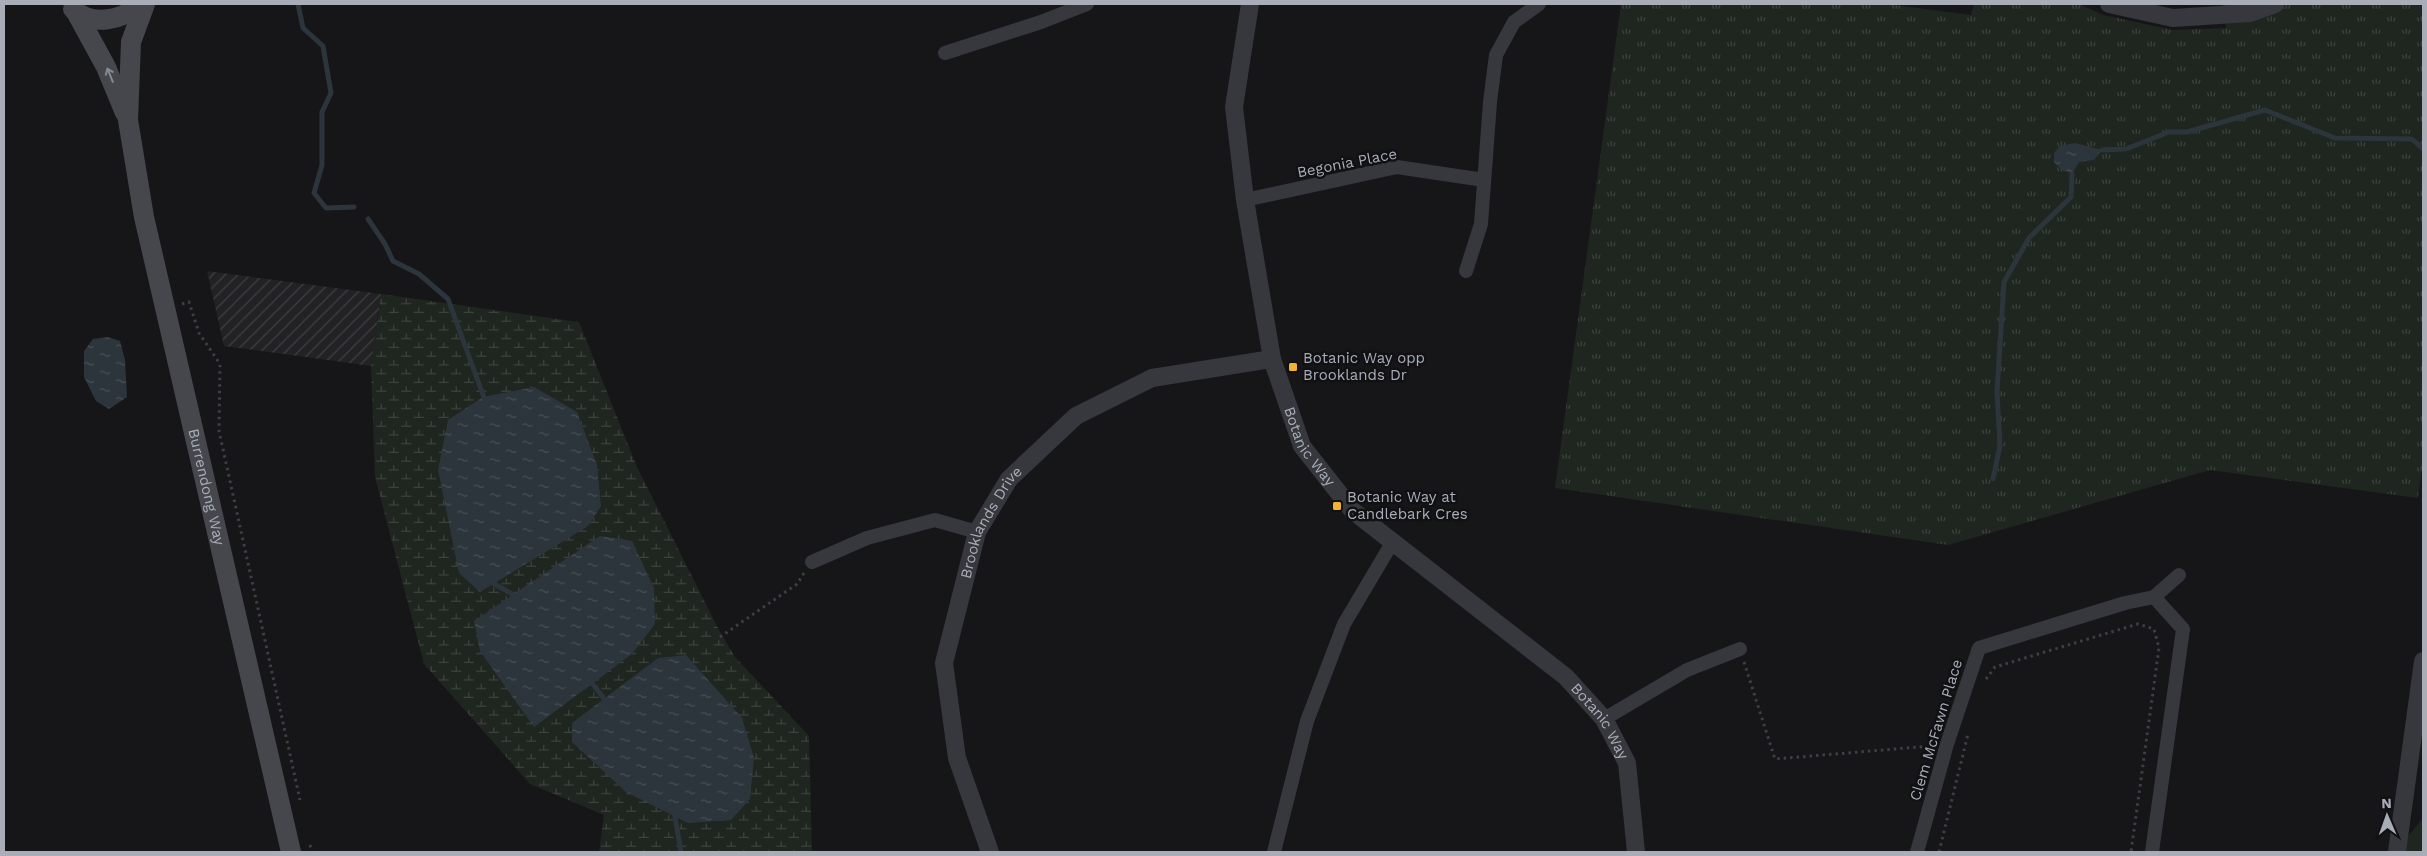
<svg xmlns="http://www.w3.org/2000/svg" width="2427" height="856" font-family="'Work Sans',sans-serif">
	<defs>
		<pattern id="industrial-furrows" width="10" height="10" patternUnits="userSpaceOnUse" patternTransform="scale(1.25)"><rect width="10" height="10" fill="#222225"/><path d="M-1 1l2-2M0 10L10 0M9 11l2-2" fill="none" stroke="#3f3f43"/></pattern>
		<pattern id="grass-tufts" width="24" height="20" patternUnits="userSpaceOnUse" patternTransform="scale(1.25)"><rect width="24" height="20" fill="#1e261f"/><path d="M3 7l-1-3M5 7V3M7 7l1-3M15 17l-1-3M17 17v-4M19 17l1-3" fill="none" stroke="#3c433d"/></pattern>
		<pattern id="wetland-marsh" width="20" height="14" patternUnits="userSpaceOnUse" patternTransform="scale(1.25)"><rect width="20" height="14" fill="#1e261f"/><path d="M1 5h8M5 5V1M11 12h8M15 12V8" fill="none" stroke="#3c433d"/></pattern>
		<pattern id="water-ripples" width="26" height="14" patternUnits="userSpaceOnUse" patternTransform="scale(1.25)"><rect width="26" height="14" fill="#2c353c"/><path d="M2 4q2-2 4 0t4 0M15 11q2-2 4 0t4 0" fill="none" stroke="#485056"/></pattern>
	</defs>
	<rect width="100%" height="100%" fill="#161618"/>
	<path fill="url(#industrial-furrows)" d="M207,271L381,294L371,366L224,346Z"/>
	<path fill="url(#grass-tufts)" d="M1621,4H1887L1971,15L1974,4H2079L2103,15L2173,30L2226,28L2223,4H2423V459L2418,498L2210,470L1948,545L1555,488Z"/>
	<path fill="url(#wetland-marsh)" d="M381,294L579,322L637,467L719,630L735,657L809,736L812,852H599L604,815L530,784L424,664L375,477L371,366Z"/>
	<path fill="#1e261f" d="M2423,818V852H2395Z"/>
	<path fill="url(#water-ripples)" d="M2075,143L2102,150L2094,160L2079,162L2072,174L2061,169L2054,162V153L2060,146Z
		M108,337L120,341L125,360L127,397L109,409L96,401L84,377V351L93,339Z
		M534,387L577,412L597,465L601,506L588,526L480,592L459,573L438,470L448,420L483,397Z
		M600,536L632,541L654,588L655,624L632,654L534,727L480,651L474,621Z
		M686,655L742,718L754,758L750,799L731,820L688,823L626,792L572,742V723L658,658Z"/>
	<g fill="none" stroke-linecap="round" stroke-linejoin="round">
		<path stroke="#2c353c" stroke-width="5" d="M298,4L303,28L323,46L331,93L322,112V165L314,193L326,208L354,207
			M2102,150L2126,149L2169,132H2187L2265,110L2335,138L2412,139L2423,149
			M368,219L385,244L393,261L419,274L448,299L486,403
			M1993,479L2000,446L1997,392L2004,282L2029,238L2071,197L2072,174
			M489,581L519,598
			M590,680L607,703
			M674,811L681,852"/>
		<path stroke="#3d3f44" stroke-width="3" stroke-dasharray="2.5 4" stroke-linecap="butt" d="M182,304L189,302L199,333L220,364L219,431L300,800
			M720,637L797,584L804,573
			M1744,662L1775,759L1931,746
			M1986,679L1995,667L2138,624L2154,629L2159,648L2131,852
			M310,845L312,852
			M1939,852L1968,734"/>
		<path stroke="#37383d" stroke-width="14" d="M945,53L1041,22L1087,4
			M1245,200L1397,167L1484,180
			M1466,271L1481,224L1490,102L1496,55L1514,22L1539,4
			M812,562L867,538L935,520L977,532
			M2154,597L2179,575
			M1604,719L1687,670L1740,649
			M1274,852L1307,721L1344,624L1392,543
			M1917,852L1947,744L1979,648L2125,603L2154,597L2183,629L2152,852"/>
		<g stroke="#37383d" stroke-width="18">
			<path id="s1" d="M1250,4L1234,107L1245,200L1272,359L1302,446L1353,511L1566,677L1604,719L1627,763L1636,852"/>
			<path d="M2109,4L2173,18L2250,13L2275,4"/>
			<path id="s2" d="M990,852L957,758L944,663L977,532L1009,479L1076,416L1152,378L1272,359"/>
			<path d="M2397,852L2423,661"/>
		</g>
		<g stroke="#45474d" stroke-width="20">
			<path id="s3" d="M145,4L131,42L128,120L144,217L291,852"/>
			<path d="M73,9C92,27 123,20 141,4"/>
			<path d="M76,12L106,67L125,113"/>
		</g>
	</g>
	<defs><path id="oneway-shaft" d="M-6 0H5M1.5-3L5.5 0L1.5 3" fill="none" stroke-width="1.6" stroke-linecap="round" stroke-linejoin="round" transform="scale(1.25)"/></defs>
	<use stroke="#858993" href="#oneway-shaft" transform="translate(110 75) rotate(-112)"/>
	<g fill="#f2b134" stroke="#111113" stroke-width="2">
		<rect x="1288" y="362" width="10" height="10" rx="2.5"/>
		<rect x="1332" y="501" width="10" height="10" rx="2.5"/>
	</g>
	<g text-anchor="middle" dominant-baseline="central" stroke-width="5" stroke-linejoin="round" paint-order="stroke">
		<g font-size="15" fill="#a8adb8" stroke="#111113">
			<text transform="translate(1347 163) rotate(-11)">Begonia Place</text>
			<text stroke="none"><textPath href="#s1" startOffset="455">Botanic Way</textPath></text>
			<text stroke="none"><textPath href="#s3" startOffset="494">Burrendong Way</textPath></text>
			<text stroke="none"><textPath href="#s2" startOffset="345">Brooklands Drive</textPath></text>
			<text stroke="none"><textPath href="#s1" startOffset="860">Botanic Way</textPath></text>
			<text transform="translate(1936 730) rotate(-73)">Clem McFawn Place</text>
		</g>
		<g font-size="15" fill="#a8adb8" stroke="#111113" text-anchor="start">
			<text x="1303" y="358">Botanic Way opp<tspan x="1303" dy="17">Brooklands Dr</tspan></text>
			<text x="1347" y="497">Botanic Way at<tspan x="1347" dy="17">Candlebark Cres</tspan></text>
		</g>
	</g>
	<rect width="2427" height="856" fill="none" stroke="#a8adb8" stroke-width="10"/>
	<g transform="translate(2387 816) rotate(358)" stroke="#111113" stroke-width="4" paint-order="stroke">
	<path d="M0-4L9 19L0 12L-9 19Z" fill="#a8adb8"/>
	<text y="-8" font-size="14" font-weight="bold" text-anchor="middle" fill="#a8adb8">N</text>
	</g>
</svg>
